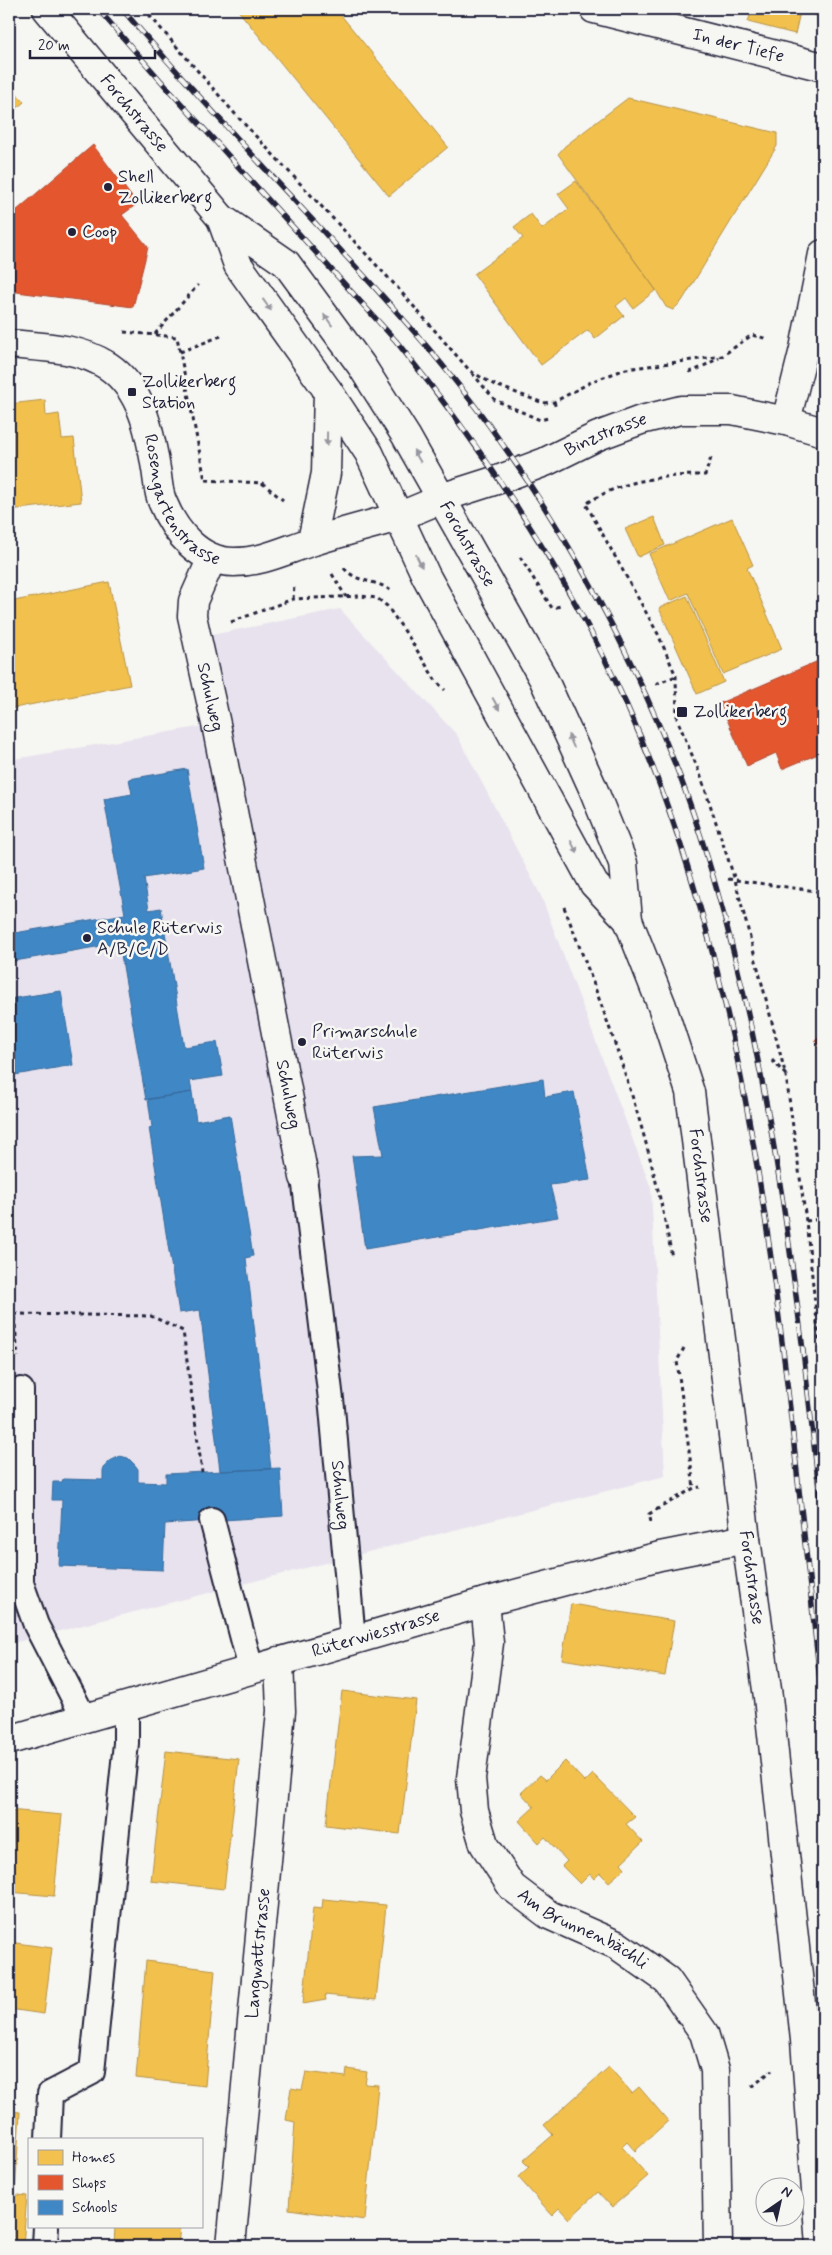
<svg xmlns="http://www.w3.org/2000/svg" width="832" height="2255" font-family="Mynerve,sans-serif">
	<rect width="100%" height="100%" fill="#f6f6f2"/>
	<filter id="ink" filterUnits="userSpaceOnUse"><feTurbulence type="fractalNoise" baseFrequency=".02" numOctaves="2"/><feDisplacementMap in="SourceGraphic" scale="10" xChannelSelector="R" yChannelSelector="G"/><feConvolveMatrix kernelMatrix="1 2 1 2 8 2 1 2 1" color-interpolation-filters="sRGB"/></filter>
	<g filter="url(#ink)">
		<path fill="#e8e2ee" d="M340,609L457,735L541,896L651,1188L665,1476L9,1644V760L215,724L197,638Z"/>
		<path fill="#f2c14e" stroke="#b49148" d="M237,9H336L448,147L389,196Z
			M752,9H823V17L800,12L795,34L748,22Z
			M9,84L24,102L9,115Z
			M628,98L777,133V146L682,301L673,310L666,307L656,290L558,154L565,146Z
			M576,181L656,290L633,308L626,298L616,306L624,316L595,339L588,330L541,365L474,274L523,238L514,227L531,214L542,229L569,209L558,194Z
			M45,400L46,416L59,414L62,439L74,438L81,502L9,510V404Z
			M654,517L665,545L638,557L625,529Z
			M732,518L753,565L747,568L782,649L723,674L688,593L670,601L649,554Z
			M109,582L130,685L9,709V602Z
			M687,596L724,682L697,694L659,608Z
			M571,1604L674,1621L665,1676L562,1659Z
			M342,1691L416,1700L400,1834L326,1825Z
			M166,1751L239,1759L224,1889L151,1881Z
			M565,1761L585,1782L593,1774L635,1817L626,1824L643,1842L621,1863L625,1868L609,1882L600,1873L594,1879L590,1874L580,1884L562,1866L567,1861L545,1837L539,1843L519,1821L534,1807L521,1793L540,1775L546,1780Z
			M9,1810L62,1815L54,1896L9,1892Z
			M323,1899L386,1905L376,2000L325,1995L326,2000L303,2004L313,1908L322,1909Z
			M9,1942L52,1948L44,2014L9,2009Z
			M146,1961L215,1970L205,2086L136,2078Z
			M609,2067L632,2093L639,2087L668,2121L635,2151L627,2142L622,2147L648,2176L612,2207L598,2192L569,2219L559,2208L552,2215L518,2177L529,2167L523,2161L553,2135L544,2125Z
			M347,2069L367,2072L365,2084L378,2085L365,2220L289,2209L295,2122L286,2120L291,2088L302,2090L306,2072L346,2077Z
			M9,2111L20,2112L15,2194H9Z
			M9,2194L27,2196L23,2246H9Z
			M115,2226H180L178,2246H114Z"/>
		<path fill="#e4572e" stroke="#aa4732" d="M93,145L137,204L122,215L148,247L133,307L9,291V217Z
			M823,659V752L782,769L776,753L747,766L720,703Z
			M823,1033V1052L815,1040Z"/>
		<path fill="#3f88c5" stroke="#36699c" d="M187,769L204,868L144,878L149,910L161,908L184,1047L217,1042L223,1076L190,1081L192,1092L146,1100L119,943L9,962V934L125,914L104,799L132,794L129,779Z
			M61,991L73,1065L9,1076V999Z
			M543,1079L545,1097L574,1092L590,1180L550,1185L558,1217L365,1249L352,1156L383,1155L374,1107Z
			M192,1092L196,1121L230,1115L253,1256L246,1258L271,1469L220,1471L200,1310L179,1313L149,1128L152,1127L148,1099Z
			M120,1456L128,1458L135,1465L138,1469V1482L166,1483V1474L280,1468L283,1516L165,1524L163,1570L59,1566L62,1500H52L53,1482H62L63,1479L103,1480V1470L108,1462Z"/>
		<g fill="none" stroke-linecap="round" stroke-linejoin="round">
			<g stroke="#22223b" stroke-width="28">
				<g id="service">
					<path id="s1" d="M304,1177L332,1408L353,1639"/>
					<path d="M21,1390V1583L36,1625L84,1718"/>
					<path d="M212,1520L251,1669"/>
					<path d="M48,2139L50,2094L92,2072L126,1743V1706"/>
					<path d="M45,2246L46,2226"/>
				</g>
			</g>
			<g stroke="#22223b" stroke-width="31">
				<g id="minor">
					<path id="s2" d="M594,9L823,67"/>
					<path id="s3" d="M9,344C42,347 79,347 108,366C142,389 150,432 156,469C158,480 158,493 163,503C175,532 199,562 234,562C264,562 287,549 314,541C342,532 370,525 398,517"/>
					<path d="M786,421L804,349L823,254"/>
					<path id="s4" d="M212,558L193,601L192,616L216,724L304,1177"/>
					<path id="s5" d="M485,1602L489,1643L471,1778L474,1811L484,1844L512,1887L549,1915L617,1945L667,1980L704,2033L715,2070L718,2246"/>
					<path id="s6" d="M9,1740L485,1602L660,1556L746,1539"/>
					<path id="s7" d="M231,2246L281,1711L279,1661"/>
				</g>
			</g>
			<g stroke="#22223b" stroke-width="31">
				<g id="secondary">
					<path id="s8" d="M47,9L221,218L286,263L361,365L406,436L543,678L592,786L623,863L628,920L662,1006L690,1092L746,1539L768,1697L805,2040L820,2246"/>
					<path d="M221,218L238,265L328,391L369,453L426,576L594,884L628,920"/>
					<path id="s9" d="M398,517L453,494L500,479L545,462L598,436L641,420L681,410H732L786,421L823,432"/>
					<path d="M312,541L326,473L328,391"/>
				</g>
			</g>
			<path stroke="#22223b" stroke-width="3" stroke-dasharray="4 4" stroke-linecap="butt" d="M144,9L236,115L396,286L470,371L493,384L543,403L554,402L593,381L626,369L722,356L752,335L768,339
				M124,332L177,337L205,480L262,483L283,500
				M155,334L198,285
				M180,352L221,336
				M689,372L696,370L719,358
				M472,373L495,400L540,420L548,418
				M554,402L556,408
				M711,458L705,475C664,475 621,480 586,504L658,634L676,676L677,719L700,774L735,880L786,1076L806,1221L823,1376
				M520,557L552,608L561,606
				M344,568C357,584 377,579 391,591
				M332,574L346,597
				M293,599L294,585
				M231,622L293,599L360,596L377,598L387,606L410,639L436,681L445,690
				M656,684L676,676
				M728,879L823,892
				M564,907C609,1021 651,1137 672,1258
				M772,1060L786,1075
				M806,1221L823,1219
				M14,1314L151,1316L183,1331L202,1472
				M9,1315L14,1314L18,1357
				M684,1348L677,1361L694,1488
				M651,1522L649,1514L694,1488L700,1487
				M752,2087L772,2070"/>
			<use href="#service" stroke="#f6f6f2" stroke-width="24"/>
			<use href="#minor" stroke="#f6f6f2" stroke-width="28"/>
			<use href="#secondary" stroke="#f6f6f2" stroke-width="28"/>
			<g stroke="#22223b" stroke-width="5.5">
				<path id="rail" d="M98,9L168,89L396,341C487,454 567,573 627,706C729,932 764,1182 792,1426C802,1521 814,1616 823,1711
					M122,9C186,83 252,155 319,227C382,295 445,362 498,438C570,539 629,648 675,764C691,804 704,845 716,887C776,1095 799,1310 823,1525"/>
			</g>
			<use href="#rail" stroke="#f6f6f2" stroke-width="4" stroke-dasharray="11" stroke-linecap="butt"/>
		</g>
		<defs><path id="oneway-solid" d="M-6-.8H1V-3.2L6.5 0L1 3.2V.8H-6Z" transform="scale(1.25)"/></defs>
		<g fill="#9797a0">
			<use href="#oneway-solid" transform="translate(267 305) rotate(54)"/>
			<use href="#oneway-solid" transform="translate(328 320) rotate(-126)"/>
			<use href="#oneway-solid" transform="translate(327 439) rotate(91)"/>
			<use href="#oneway-solid" transform="translate(417 456) rotate(-120)"/>
			<use href="#oneway-solid" transform="translate(419 561) rotate(65)"/>
			<use href="#oneway-solid" transform="translate(496 704) rotate(61)"/>
			<use href="#oneway-solid" transform="translate(571 741) rotate(-114)"/>
			<use href="#oneway-solid" transform="translate(574 847) rotate(62)"/>
		</g>
	</g>
	<g fill="#22223b" stroke="#f6f6f2" stroke-width="2">
		<circle cx="108" cy="187" r="5"/>
		<circle cx="72" cy="232" r="5"/>
		<rect x="127" y="387" width="10" height="10" rx="2.5"/>
		<rect x="676" y="706" width="12" height="12" rx="2.5"/>
		<circle cx="87" cy="938" r="5"/>
		<circle cx="302" cy="1042" r="5"/>
	</g>
	<g text-anchor="middle" dominant-baseline="central" stroke-width="5" stroke-linejoin="round" paint-order="stroke">
		<g font-size="18" fill="#22223b" stroke="#f6f6f2">
			<text stroke="none"><textPath href="#s2" startOffset="149">In der Tiefe</textPath></text>
			<text stroke="none"><textPath href="#s8" startOffset="136">Forchstrasse</textPath></text>
			<text stroke="none"><textPath href="#s9" startOffset="224">Binzstrasse</textPath></text>
			<text stroke="none"><textPath href="#s3" startOffset="261">Rosengartenstrasse</textPath></text>
			<text stroke="none"><textPath href="#s8" startOffset="686">Forchstrasse</textPath></text>
			<text stroke="none"><textPath href="#s4" startOffset="145">Schulweg</textPath></text>
			<text stroke="none"><textPath href="#s4" startOffset="550">Schulweg</textPath></text>
			<text stroke="none"><textPath href="#s8" startOffset="1366">Forchstrasse</textPath></text>
			<text stroke="none"><textPath href="#s1" startOffset="320">Schulweg</textPath></text>
			<text stroke="none"><textPath href="#s8" startOffset="1771">Forchstrasse</textPath></text>
			<text stroke="none"><textPath href="#s6" startOffset="382">Rüterwiesstrasse</textPath></text>
			<text stroke="none"><textPath href="#s5" startOffset="379">Am Brunnenbächli</textPath></text>
			<text stroke="none"><textPath href="#s7" startOffset="294">Langwattstrasse</textPath></text>
		</g>
		<g font-size="18" fill="#22223b" stroke="#f6f6f2" text-anchor="start">
			<text x="118" y="177">Shell<tspan x="118" dy="21">Zollikerberg</tspan></text>
			<text x="82" y="232">Coop</text>
			<text x="142" y="382">Zollikerberg<tspan x="142" dy="21">Station</tspan></text>
			<text x="693" y="712">Zollikerberg</text>
			<text x="97" y="928">Schule Rüterwis<tspan x="97" dy="21">A/B/C/D</tspan></text>
			<text x="312" y="1032">Primarschule<tspan x="312" dy="21">Rüterwis</tspan></text>
		</g>
	</g>
	<rect width="832" height="2255" fill="none" stroke="#f6f6f2" stroke-width="30"/>
	<rect x="15" y="15" width="802" height="2225" fill="none" stroke="#22223b" stroke-width="2" filter="url(#ink)"/>
	<rect x="28" y="2138" width="175" height="90" fill="#f6f6f2" stroke="#a1a1a9"/>
	<rect x="38" y="2150" width="25" height="15" fill="#f2c14e" stroke="#a1a1a9"/>
	<text x="72" y="2162" font-size="15" fill="#22223b">Homes</text>
	<rect x="38" y="2175" width="25" height="15" fill="#e4572e" stroke="#a1a1a9"/>
	<text x="72" y="2188" font-size="15" fill="#22223b">Shops</text>
	<rect x="38" y="2200" width="25" height="15" fill="#3f88c5" stroke="#a1a1a9"/>
	<text x="72" y="2212" font-size="15" fill="#22223b">Schools</text>
	<g transform="translate(780 2202) rotate(34)"><circle r="24" fill="#f6f6f2" stroke="#a1a1a9"/>
	<path d="M0-4L9 19L0 12L-9 19Z" fill="#22223b"/>
	<text y="-8" font-size="14" font-weight="bold" text-anchor="middle" fill="#22223b">N</text>
	</g>
	<path d="M30 50v8h125v-8" fill="none" stroke="#22223b" stroke-width="2.5"/>
	<text x="38" y="50" font-size="15" fill="#22223b" stroke="#f6f6f2" stroke-width="4" paint-order="stroke">20 m</text>
</svg>
